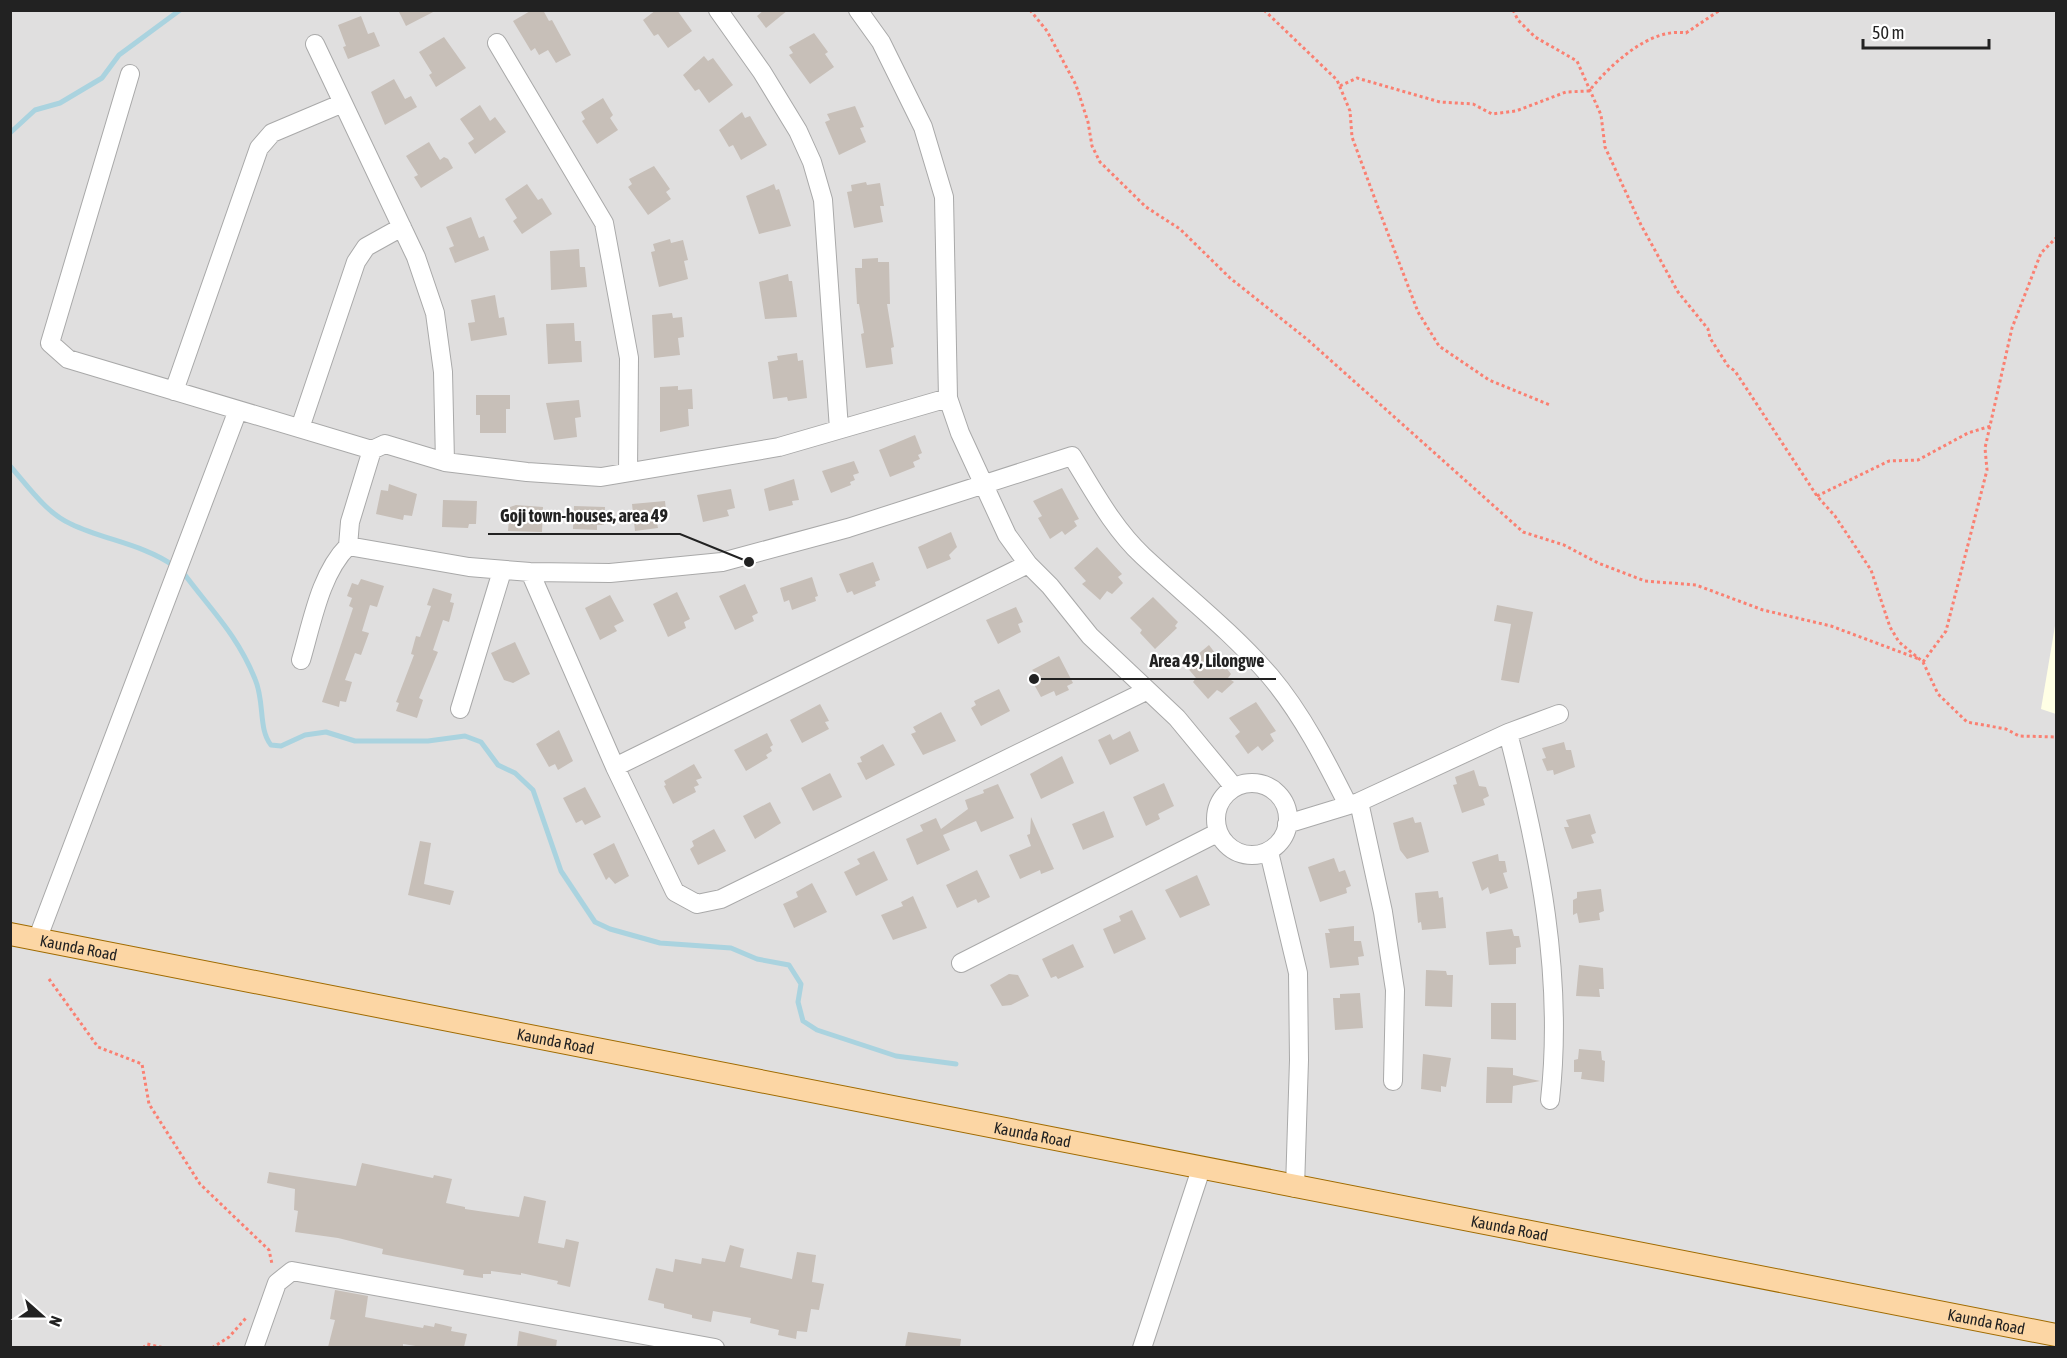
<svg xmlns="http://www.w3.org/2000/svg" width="2067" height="1358" font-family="'Asap Condensed',sans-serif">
	<rect width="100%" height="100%" fill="#f2efe9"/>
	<path fill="#e0dfdf" d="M10,11H2056V1347H11Z"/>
	<path fill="#ffffe5" d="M2056,620V714L2041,709Z"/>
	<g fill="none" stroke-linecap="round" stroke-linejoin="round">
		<path stroke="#aad3df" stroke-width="5" d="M10,133L35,110L60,103L102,78L119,55L180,10
			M10,466C28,486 46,513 71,524C104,540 143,544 174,566
			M182,571C210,609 237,634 255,679C265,702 258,729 271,745L281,746L305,735L326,732L355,741H428L465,736L481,742L498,765L515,773L533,790L561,871L595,922L610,929L660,943L731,948L757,959L789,965L801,984L798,1002L803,1021L817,1030L896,1056L956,1064"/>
	</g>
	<path fill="#c7bfb8" d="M398,10H437L406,26Z
		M532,10H543L549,21L552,20L571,55L556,63L548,50L539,55L535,48L531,51L513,21Z
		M656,10H677L692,31L668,48L658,34L654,36L643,20Z
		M764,10H788L766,28L757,16Z
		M361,16L368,34L374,32L380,46L348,59L343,47L346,46L338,25Z
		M814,33L828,52L825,54L834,67L810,84L789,55L793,53L789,47Z
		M444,37L466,68L436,87L429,75L432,73L419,52Z
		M704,56L708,61L713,58L733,85L709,103L699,89L695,91L683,75Z
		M394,79L405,99L411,96L417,107L385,125L371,92Z
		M603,98L613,115L610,118L618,130L597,144L582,121L585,119L581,112Z
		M480,105L490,121L495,117L506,132L475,154L468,143L474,139L460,119Z
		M855,106L864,127L860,128L866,142L839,155L825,122L830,120L827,114Z
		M742,112L745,118L750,116L767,145L741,160L733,145L729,147L719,130Z
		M429,142L440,160L444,157L448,159L453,168L421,188L414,177L418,175L406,156Z
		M654,166L670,189L666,192L671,199L648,215L628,187L632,184L629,179Z
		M866,182L867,185L880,183L884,206H880L883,222L854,228L847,192L852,191L851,185Z
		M527,184L538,200L542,198L552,214L522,234L513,221L517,218L505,199Z
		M774,184L776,190L779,189L791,226L759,234L746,196Z
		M471,217L479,238L484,236L489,250L455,263L449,248L454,246L446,227Z
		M670,239L671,243L683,240L688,260L684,261L688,279L659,287L651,252L655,251L653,244Z
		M579,249L580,267H585L587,287L551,290L550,251Z
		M878,258V262H889L890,304H887L894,347L891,348L893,364L866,368L861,334L864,333L859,304H857L855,268H862V259Z
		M788,274L789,281H792L797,317L765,319L759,282Z
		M495,295L499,318L504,317L507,335L471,341L468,323L475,322L471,300Z
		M672,313L673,318L682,317L684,337L678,338L680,355L654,358L652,315Z
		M574,323L575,341H581L582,362L548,364L546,324Z
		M797,353L798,361L803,360L807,398L788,401L787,397L773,399L768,362L778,360L777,356Z
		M678,386V390L692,389L693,409H688L689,426L660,432V387Z
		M476,395H510V409H506V433H480V415H476Z
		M579,400L581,417L575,418L577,437L554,440L546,403Z
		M915,435L922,453L918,455L920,459L913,462L915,467L890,477L879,450Z
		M854,461L859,473L853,475L855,480L850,482L851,485L831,493L822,471Z
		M794,479L799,500L792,501L793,505L769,511L764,489Z
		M389,484L417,494L412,516L404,515L403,520L376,514L381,490L388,491Z
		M1062,488L1079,519L1074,521L1077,526L1065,535L1062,531L1050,539L1038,518L1042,516L1033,501Z
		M731,489L735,508L727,510L729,516L703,522L697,495Z
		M443,500L477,501L476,524H469L468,528L442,527Z
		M665,501L667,520L657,522L658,528L635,531L632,504Z
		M516,505L543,507L542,532L508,531L510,507Z
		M574,506L605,507L604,525H597V530L573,529Z
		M951,532L957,547L949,555L951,559L927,569L918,547Z
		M1097,547L1122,574L1118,577L1123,583L1112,594L1107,591L1100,600L1082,584L1086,581L1074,568Z
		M873,562L880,580L875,582L876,586L854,595L852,591L847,593L839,574Z
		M812,577L818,596L815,597L816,601L792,610L789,600L784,602L780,588Z
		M361,579L384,586L377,607L370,605L362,631L369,633L361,655L355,653L345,680L352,682L346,702L340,701L339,707L322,702L353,608L349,606L352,598L347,596L352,583L358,585Z
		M745,584L758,613L752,616L754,621L735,630L719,596Z
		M433,588L452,594L450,602L454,603L449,622L443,620L433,650L438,652L419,698L423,700L417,718L396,711L399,703L396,702L414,655L411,654L416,636L420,637L431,606L427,605Z
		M677,592L690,619L684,622L686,628L668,637L653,604Z
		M610,595L624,621L614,626L617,631L600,640L585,608Z
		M1153,597L1178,622L1175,626L1177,628L1155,649L1140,633L1142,630L1130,618Z
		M1497,605L1533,612L1519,683L1501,680L1511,624L1494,621Z
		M1016,607L1023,622L1018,624L1021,632L998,644L986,620Z
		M515,642L530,674L513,683L504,680L491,653Z
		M1209,645L1231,674L1228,678L1234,682L1222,693L1217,690L1208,699L1193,682L1196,678L1185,665Z
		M1059,656L1073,683L1067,686L1069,690L1056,696L1054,691L1041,697L1031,679L1038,675L1032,670Z
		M999,689L1010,711L981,726L971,708L976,705L974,701Z
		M1256,702L1276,731L1270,734L1274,741L1262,751L1258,746L1248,754L1235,736L1240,732L1229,718Z
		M820,704L829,721L825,722L829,729L802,743L790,720Z
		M941,712L956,741L923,755L911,734L916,732L913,727Z
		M559,730L573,761L558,770L555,764L549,767L536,744Z
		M1130,731L1139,751L1110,765L1098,740L1110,734L1113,740Z
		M767,733L773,745L770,747L772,751L766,755L768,758L746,771L734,750Z
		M1564,742L1566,750H1571L1575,767L1554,775L1553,770L1547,771L1542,759L1546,758L1542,748Z
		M883,744L895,765L866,780L857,763L862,762L860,757Z
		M1062,756L1074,783L1041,799L1030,774Z
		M694,764L702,778L696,780L699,785L694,787L696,792L673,804L664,786L666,785L664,781Z
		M1474,770L1479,786L1486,787L1489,796L1483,799L1485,805L1462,813L1453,785L1457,784L1455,777Z
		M830,773L842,797L813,811L801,788Z
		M1164,783L1174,806L1158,814L1160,819L1146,826L1133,797Z
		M998,784L1014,818L981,832L976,821L943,835L950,850L917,865L906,839L923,831L920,825L936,818L941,829L968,809L965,800L984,793L983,790Z
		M585,787L601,817L585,825L582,820L576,823L563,798Z
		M770,802L781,823L755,839L743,816Z
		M1104,811L1114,837L1083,850L1072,824Z
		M1590,814L1596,833L1591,835L1594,843L1572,849L1564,827H1569L1566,820Z
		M1031,817L1054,869L1041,874L1040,870L1020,879L1009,855L1031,846L1027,835L1030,834Z
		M1413,817L1415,823L1421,822L1429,852L1407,859L1400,850L1393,823Z
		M714,829L726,851L698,865L690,849L694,846L692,841Z
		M420,841L431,843L424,884L454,891L450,905L408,895Z
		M614,843L629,876L615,884L609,877L606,880L593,854Z
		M874,851L888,880L856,896L844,872L860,864L857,859Z
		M1498,854L1499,861H1505L1507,872L1503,873L1508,888L1490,894L1488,887L1482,891L1472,862Z
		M1334,858L1339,872L1345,870L1351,886L1346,888L1347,893L1320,902L1308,867Z
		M977,870L990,897L978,903L976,899L957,908L946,885Z
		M1197,875L1210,905L1180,918L1165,890Z
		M812,883L827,912L794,928L783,904L798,897L796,892Z
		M1601,889L1604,911L1599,913L1600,920L1579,923L1577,913L1573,915V900L1577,898V892Z
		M1438,891L1439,898L1443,897L1446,928L1422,930L1421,922L1418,923L1415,893Z
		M913,896L927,928L893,940L881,915L903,906L901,902Z
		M1132,910L1146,939L1114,954L1103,929L1121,921L1119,916Z
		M1354,926V941H1361L1364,956L1358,957L1359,965L1330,968L1325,933H1330L1328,929Z
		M1512,929L1514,936H1519L1521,947L1516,948V964L1489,965L1486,932Z
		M1073,944L1084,967L1058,979L1056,976L1051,978L1042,959Z
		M1579,965L1603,968L1604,989H1599L1600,997L1576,996Z
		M1426,970L1446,971L1447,975H1453L1452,1007L1425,1006Z
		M1009,974L1018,975L1029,996L1011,1005L1002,1006L990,985Z
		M1360,993L1363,1028L1335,1030L1333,998H1340V994Z
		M1491,1003H1516V1040L1491,1039Z
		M1579,1049L1601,1051L1602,1060L1605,1061L1604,1082L1581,1079L1582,1072H1574V1060L1578,1059Z
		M1423,1054L1451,1058L1446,1087L1441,1086V1092L1421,1089Z
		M1487,1067L1513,1068V1075L1540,1081L1513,1086L1512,1103H1486Z
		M362,1163L433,1178L434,1175L452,1179L446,1203L465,1207V1209L519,1217L524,1196L546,1201L538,1243L564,1248L566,1239L579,1242L570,1287L557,1284L558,1281L521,1273V1275L491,1271V1274H483V1278L463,1275L464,1270L382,1254L383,1249L338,1238L295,1232L298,1211L294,1210L295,1189L267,1183L269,1172L356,1186Z
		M730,1245L744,1249L740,1267L792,1279L797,1252L816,1255L812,1282L824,1284L819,1310L811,1309L807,1332L797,1331L796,1339L778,1335L779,1330L750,1323L751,1318L713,1311L711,1322L692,1318V1315L664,1308V1304L648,1300L656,1268L673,1272L675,1259L701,1264L702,1258L725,1262Z
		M335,1290L368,1296L365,1317L423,1328L424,1325L434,1327L435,1323L452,1327L451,1331L467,1334L464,1347H422L403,1344V1347H328L335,1320L330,1319Z
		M519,1331L557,1340L556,1347H517Z
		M908,1332L961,1339L960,1347H905Z"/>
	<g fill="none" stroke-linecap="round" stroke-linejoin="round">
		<g stroke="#a9a9a9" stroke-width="20">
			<path id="minor" d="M718,10L762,72L798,131L812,162L823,200L839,429
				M858,10L881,42L923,127L944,197L948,398L960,433L1007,535L1028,564L1050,586L1090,636L1177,718L1234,787
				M497,43L604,223L629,358L628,472
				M315,44L416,257L435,313L443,372L445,462
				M130,74L50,343L68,359L372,450
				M174,391L259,148L272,133L343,103
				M300,428L356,262L366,247L402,227
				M348,546L350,522L372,450L385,444L445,462L527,472L601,477L779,447L948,398
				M530,572L615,767L675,892L697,904L721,899L1146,691
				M301,660C312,623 320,574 348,546L469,567L530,572L610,573L722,562L848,528L1072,456C1093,490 1113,528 1143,556C1186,596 1232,632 1270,676C1302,714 1326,761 1348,805
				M460,709L502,571
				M1508,733C1539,853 1564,975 1550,1100
				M615,767L1028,564
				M1216 819a36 36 0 1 1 72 0a36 36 0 1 1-72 0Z
				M1359,802L1383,912L1395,990L1393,1081
				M1287,824L1359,802L1508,733L1559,714
				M1269,852L1298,973L1299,1060L1295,1188
				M37,940L238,410
				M961,963L1217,833
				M254,1348L277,1283L292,1271L715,1348
				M1142,1348L1201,1169"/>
		</g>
		<g stroke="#a06b00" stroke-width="24">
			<g id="major">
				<path id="s1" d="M10,934L2056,1335"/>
			</g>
		</g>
		<path stroke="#fa8072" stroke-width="3" stroke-dasharray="3 3" stroke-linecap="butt" d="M1030,10L1047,31L1076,85L1088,122L1092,146L1100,162L1146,207L1180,229L1230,278L1308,340L1523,532L1564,545L1598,563L1645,581L1696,585L1763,610L1831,626L1919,659
			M1264,10L1337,80L1350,111L1352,137L1379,210L1418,312L1439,346L1489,380L1550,405
			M1513,10L1518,20L1535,37L1577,61L1601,115L1605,147L1641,225L1678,292L1708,329L1710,338L1728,366L1735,371L1817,496L1835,516L1871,570L1890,627L1899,642L1923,662L1938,694L1967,722L2006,729L2019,736L2056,737
			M1340,86L1357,78L1440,102L1473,104L1492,114L1516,111L1566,92L1589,91C1610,65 1650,27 1686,33L1720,10
			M1817,496L1889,461L1918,460L1968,433L1991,426
			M1923,662L1946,631L1987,470L1985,448L2012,328L2041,253L2056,238
			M49,979L98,1047L142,1064L149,1104L200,1184L269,1250L272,1264
			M143,1348L147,1344L164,1348
			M212,1348L229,1337L246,1318"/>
		<use href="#minor" stroke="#fff" stroke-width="18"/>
		<use href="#major" stroke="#fcd6a4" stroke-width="22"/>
	</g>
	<g text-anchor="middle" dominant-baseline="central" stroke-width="4.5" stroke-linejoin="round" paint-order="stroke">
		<g font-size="16" fill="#222" stroke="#fff">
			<text stroke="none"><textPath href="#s1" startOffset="70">Kaunda Road</textPath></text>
			<text stroke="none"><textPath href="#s1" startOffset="556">Kaunda Road</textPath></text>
			<text stroke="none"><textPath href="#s1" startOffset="1042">Kaunda Road</textPath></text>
			<text stroke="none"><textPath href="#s1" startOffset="1528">Kaunda Road</textPath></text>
			<text stroke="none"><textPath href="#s1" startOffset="2014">Kaunda Road</textPath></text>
		</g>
	</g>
	<path fill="none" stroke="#222" stroke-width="2" d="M749 562L680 534H488M1034 679L1137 679H1276"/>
	<g fill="#222" stroke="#fff" stroke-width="2">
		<circle cx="749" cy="562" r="6"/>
		<circle cx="1034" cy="679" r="6"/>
	</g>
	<g font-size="18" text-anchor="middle" font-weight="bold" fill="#222" stroke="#fff" stroke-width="4.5" stroke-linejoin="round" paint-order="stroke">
		<text x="584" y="522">Goji town-houses, area 49</text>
		<text x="1207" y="667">Area 49, Lilongwe</text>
	</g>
	<rect width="2067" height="1358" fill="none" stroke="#222222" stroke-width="24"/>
	<g transform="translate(42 1316) rotate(111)" stroke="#ffffff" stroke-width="4.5" paint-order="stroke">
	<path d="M0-4.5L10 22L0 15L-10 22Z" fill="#222222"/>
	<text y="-9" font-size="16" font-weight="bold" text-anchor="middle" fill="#222222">N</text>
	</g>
	<path d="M1863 39v9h126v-9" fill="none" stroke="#222222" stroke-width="3"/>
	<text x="1872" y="39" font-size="18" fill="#222222" stroke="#ffffff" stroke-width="4.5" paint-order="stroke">50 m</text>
</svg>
